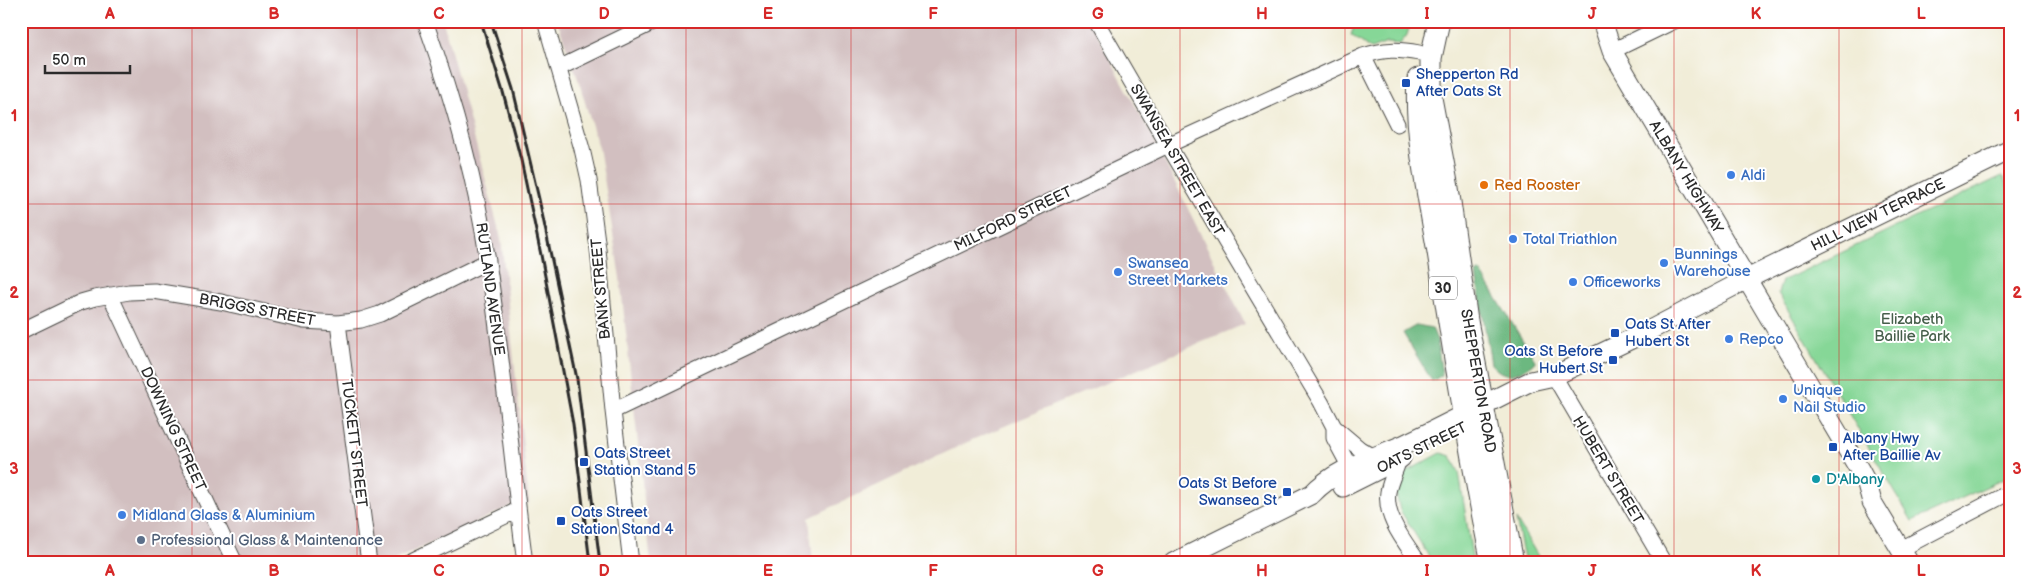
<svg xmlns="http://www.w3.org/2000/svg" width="2031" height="584" font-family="'Balsamiq Sans',sans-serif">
	<rect width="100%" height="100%" fill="#fff"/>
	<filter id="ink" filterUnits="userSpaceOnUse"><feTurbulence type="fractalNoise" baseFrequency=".02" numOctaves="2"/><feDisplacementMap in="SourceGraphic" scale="10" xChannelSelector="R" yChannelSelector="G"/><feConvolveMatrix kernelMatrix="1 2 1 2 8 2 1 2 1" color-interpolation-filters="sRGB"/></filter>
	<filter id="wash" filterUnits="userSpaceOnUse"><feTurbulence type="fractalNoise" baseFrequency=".0096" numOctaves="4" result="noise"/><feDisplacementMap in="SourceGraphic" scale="20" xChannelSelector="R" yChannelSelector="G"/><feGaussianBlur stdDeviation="1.12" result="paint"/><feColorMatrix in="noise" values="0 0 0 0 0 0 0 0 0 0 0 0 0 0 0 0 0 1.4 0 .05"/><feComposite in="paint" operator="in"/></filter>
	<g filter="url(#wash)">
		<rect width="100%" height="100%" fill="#f1edd8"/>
		<path fill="#d2bfc0" d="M21,21H443L501,238L529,503L511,506L388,563H21Z
			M557,21H1090L1155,142L1245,324L974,439L809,518L813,563H651L620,278L600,153L579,82Z"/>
		<path fill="#86d797" stroke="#588161" d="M1356,21H1411L1407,35L1400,44L1387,43L1371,49L1351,35Z
			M2002,176L2010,191V476L1912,521L1778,293L1782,281Z
			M1441,453L1451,456L1459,472L1473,563H1433L1400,510L1396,494L1404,473Z
			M1516,519L1542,563H1525Z"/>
		<path fill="#6cb880" stroke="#4c7256" d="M1480,271L1536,362C1520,372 1507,383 1491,364L1476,274Z
			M1417,325L1432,328L1437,340L1442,375L1432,381L1403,333Z"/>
	</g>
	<g filter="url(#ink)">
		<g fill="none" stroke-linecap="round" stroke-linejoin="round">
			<g stroke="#494845" stroke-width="17">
				<path id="minor" d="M425,21C453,99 476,181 488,262C503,362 512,463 525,563
					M545,21L582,149L589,180L598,249L613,411L631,563
					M1096,21L1168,145L1321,402L1334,427L1360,449L1374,457
					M1612,51L1674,21
					M1363,56L1397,124
					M559,68L656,21
					M110,295L235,563
					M338,323L369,563
					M21,331L81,302L95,298L129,292L154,291L221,302L304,321L338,323L361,320L380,314L488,261
					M1554,376L1664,563
					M613,411L1168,145L1363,56C1385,49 1397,49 1419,53
					M1334,427V438L1355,477
					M1399,459C1396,470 1390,481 1388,492C1384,518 1406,543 1419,563
					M1901,549L2010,492
					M407,563L518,510"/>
			</g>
			<g stroke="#494845" stroke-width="21">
				<path id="major" d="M1602,21L1612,51L1859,469L1867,484L1872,502L1909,563
					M1343,487L1401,458
					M1173,563L1312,494C1335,469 1373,458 1403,445C1446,425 1488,402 1531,381L1554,376L1650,330L1747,279L2010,150"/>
			</g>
			<g stroke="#494845" stroke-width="23">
				<path id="highway" d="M1439,21L1431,58V98L1448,188L1467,321L1513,563
					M1418,79C1414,132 1429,200 1438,252C1454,356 1471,460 1492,563"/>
			</g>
			<use href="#minor" stroke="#fff" stroke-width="15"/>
			<use href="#major" stroke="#fff" stroke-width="19"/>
			<use href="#highway" stroke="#fff" stroke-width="21"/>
			<path stroke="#2b2b2b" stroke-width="3" d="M481,21L503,92L521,160L541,255L573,424L590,563
				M491,21L513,89L539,199L577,379L600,563"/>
		</g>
	</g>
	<path fill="none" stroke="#d62828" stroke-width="1" stroke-opacity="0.55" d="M192,21V563M357,21V563M522,21V563M686,21V563M851,21V563M1016,21V563M1180,21V563M1345,21V563M1510,21V563M1674,21V563M1839,21V563M21,204H2010M21,380H2010"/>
	<g fill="#1a4fb4" stroke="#fff" stroke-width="2">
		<rect x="1401" y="78" width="10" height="10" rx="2.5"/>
		<rect x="1610" y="328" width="10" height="10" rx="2.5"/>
		<rect x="1608" y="355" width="10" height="10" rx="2.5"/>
		<rect x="1828" y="442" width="10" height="10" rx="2.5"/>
		<rect x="579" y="457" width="10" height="10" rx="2.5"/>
		<rect x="1282" y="487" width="10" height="10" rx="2.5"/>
		<rect x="556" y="516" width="10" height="10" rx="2.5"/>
	</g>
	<g fill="#3f7fe0" stroke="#fff" stroke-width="2">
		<circle cx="1731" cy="175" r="5"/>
		<circle cx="1513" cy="239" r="5"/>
		<circle cx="1664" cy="263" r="5"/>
		<circle cx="1118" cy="272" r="5"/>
		<circle cx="1573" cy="282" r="5"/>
		<circle cx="1729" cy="339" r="5"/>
		<circle cx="1783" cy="399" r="5"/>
		<circle cx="122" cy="515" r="5"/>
	</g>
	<circle fill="#e8710a" stroke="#fff" stroke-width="2" cx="1484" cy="185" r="5"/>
	<circle fill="#0f9aa8" stroke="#fff" stroke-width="2" cx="1816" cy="479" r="5"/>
	<circle fill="#5c6f8a" stroke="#fff" stroke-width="2" cx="141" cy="540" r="5"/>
	<g text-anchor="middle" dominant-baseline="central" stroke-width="4" stroke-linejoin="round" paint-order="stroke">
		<rect fill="#fff" stroke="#6b6b6b" stroke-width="1" x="1429" y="276.5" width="28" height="23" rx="4"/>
		<g font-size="14" font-weight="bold" fill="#2b2b2b">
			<text x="1443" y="288">30</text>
		</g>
		<g font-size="15" fill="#164399" stroke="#fff" text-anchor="start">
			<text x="1416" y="74">Shepperton Rd<tspan x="1416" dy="17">After Oats St</tspan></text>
			<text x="1625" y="324">Oats St After<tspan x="1625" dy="17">Hubert St</tspan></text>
			<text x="1603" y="351" text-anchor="end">Oats St Before<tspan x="1603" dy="17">Hubert St</tspan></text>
			<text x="1843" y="438">Albany Hwy<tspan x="1843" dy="17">After Baillie Av</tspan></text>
			<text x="594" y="453">Oats Street<tspan x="594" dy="17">Station Stand 5</tspan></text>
			<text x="1277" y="483" text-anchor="end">Oats St Before<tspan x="1277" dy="17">Swansea St</tspan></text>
			<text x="571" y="512">Oats Street<tspan x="571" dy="17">Station Stand 4</tspan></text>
		</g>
		<g font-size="15" fill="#2b2b2b" stroke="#fff">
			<text transform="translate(1177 160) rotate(60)">SWANSEA STREET EAST</text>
			<text transform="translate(1686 177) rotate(59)">ALBANY HIGHWAY</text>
			<text transform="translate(1878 215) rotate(-26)">HILL VIEW TERRACE</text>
			<text transform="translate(1013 219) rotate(-26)">MILFORD STREET</text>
			<text transform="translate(490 289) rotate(82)">RUTLAND AVENUE</text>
			<text transform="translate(601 289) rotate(-95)">BANK STREET</text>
			<text transform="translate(257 310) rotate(11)">BRIGGS STREET</text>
			<text transform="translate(1478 381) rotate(80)">SHEPPERTON ROAD</text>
			<text transform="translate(173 429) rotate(65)">DOWNING STREET</text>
			<text transform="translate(354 443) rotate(83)">TUCKETT STREET</text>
			<text transform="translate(1422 448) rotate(-26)">OATS STREET</text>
			<text transform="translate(1608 470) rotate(59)">HUBERT STREET</text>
		</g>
		<g font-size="15" fill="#366cbe" stroke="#fff" text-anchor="start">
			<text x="1741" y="175">Aldi</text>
			<text x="1523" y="239">Total Triathlon</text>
			<text x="1674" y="254">Bunnings<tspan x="1674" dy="17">Warehouse</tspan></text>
			<text x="1128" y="263">Swansea<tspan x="1128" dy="17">Street Markets</tspan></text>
			<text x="1583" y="282">Officeworks</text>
			<text x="1739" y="339">Repco</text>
			<text x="1793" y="390">Unique<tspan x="1793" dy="17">Nail Studio</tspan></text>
			<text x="132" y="515">Midland Glass &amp; Aluminium</text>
		</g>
		<g font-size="15" fill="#c56008" stroke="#fff" text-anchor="start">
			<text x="1494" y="185">Red Rooster</text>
		</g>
		<g font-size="15" fill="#465f4b" stroke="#fff">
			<text x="1912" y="319">Elizabeth<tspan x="1912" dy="17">Baillie Park</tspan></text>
		</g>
		<g font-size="15" fill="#0d838f" stroke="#fff" text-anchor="start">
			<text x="1826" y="479">D'Albany</text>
		</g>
		<g font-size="15" fill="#4e5e75" stroke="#fff" text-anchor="start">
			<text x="151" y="540">Professional Glass &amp; Maintenance</text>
		</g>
	</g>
	<rect width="2031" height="584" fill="none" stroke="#fff" stroke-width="55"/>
	<path d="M45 65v8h85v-8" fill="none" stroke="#2b2b2b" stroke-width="2.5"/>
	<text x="52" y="65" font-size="15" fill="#2b2b2b" stroke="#ffffff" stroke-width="4" paint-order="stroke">50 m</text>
	<rect x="28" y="28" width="1976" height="528" fill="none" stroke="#d62828" stroke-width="2"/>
	<g font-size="16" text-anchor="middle" font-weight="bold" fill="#d62828">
		<text x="110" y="19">A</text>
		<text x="274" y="19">B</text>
		<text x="439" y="19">C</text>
		<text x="604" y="19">D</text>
		<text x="768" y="19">E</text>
		<text x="933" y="19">F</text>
		<text x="1098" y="19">G</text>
		<text x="1262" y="19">H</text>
		<text x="1427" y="19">I</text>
		<text x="1592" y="19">J</text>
		<text x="1756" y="19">K</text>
		<text x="1921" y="19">L</text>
		<text x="14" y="121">1</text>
		<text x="2017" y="121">1</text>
		<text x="14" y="298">2</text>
		<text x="2017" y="298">2</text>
		<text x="14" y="474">3</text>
		<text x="2017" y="474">3</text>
		<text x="110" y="576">A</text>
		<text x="274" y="576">B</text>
		<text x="439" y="576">C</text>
		<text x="604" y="576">D</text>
		<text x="768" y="576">E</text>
		<text x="933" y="576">F</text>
		<text x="1098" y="576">G</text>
		<text x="1262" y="576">H</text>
		<text x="1427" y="576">I</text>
		<text x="1592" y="576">J</text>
		<text x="1756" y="576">K</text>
		<text x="1921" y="576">L</text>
	</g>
</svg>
